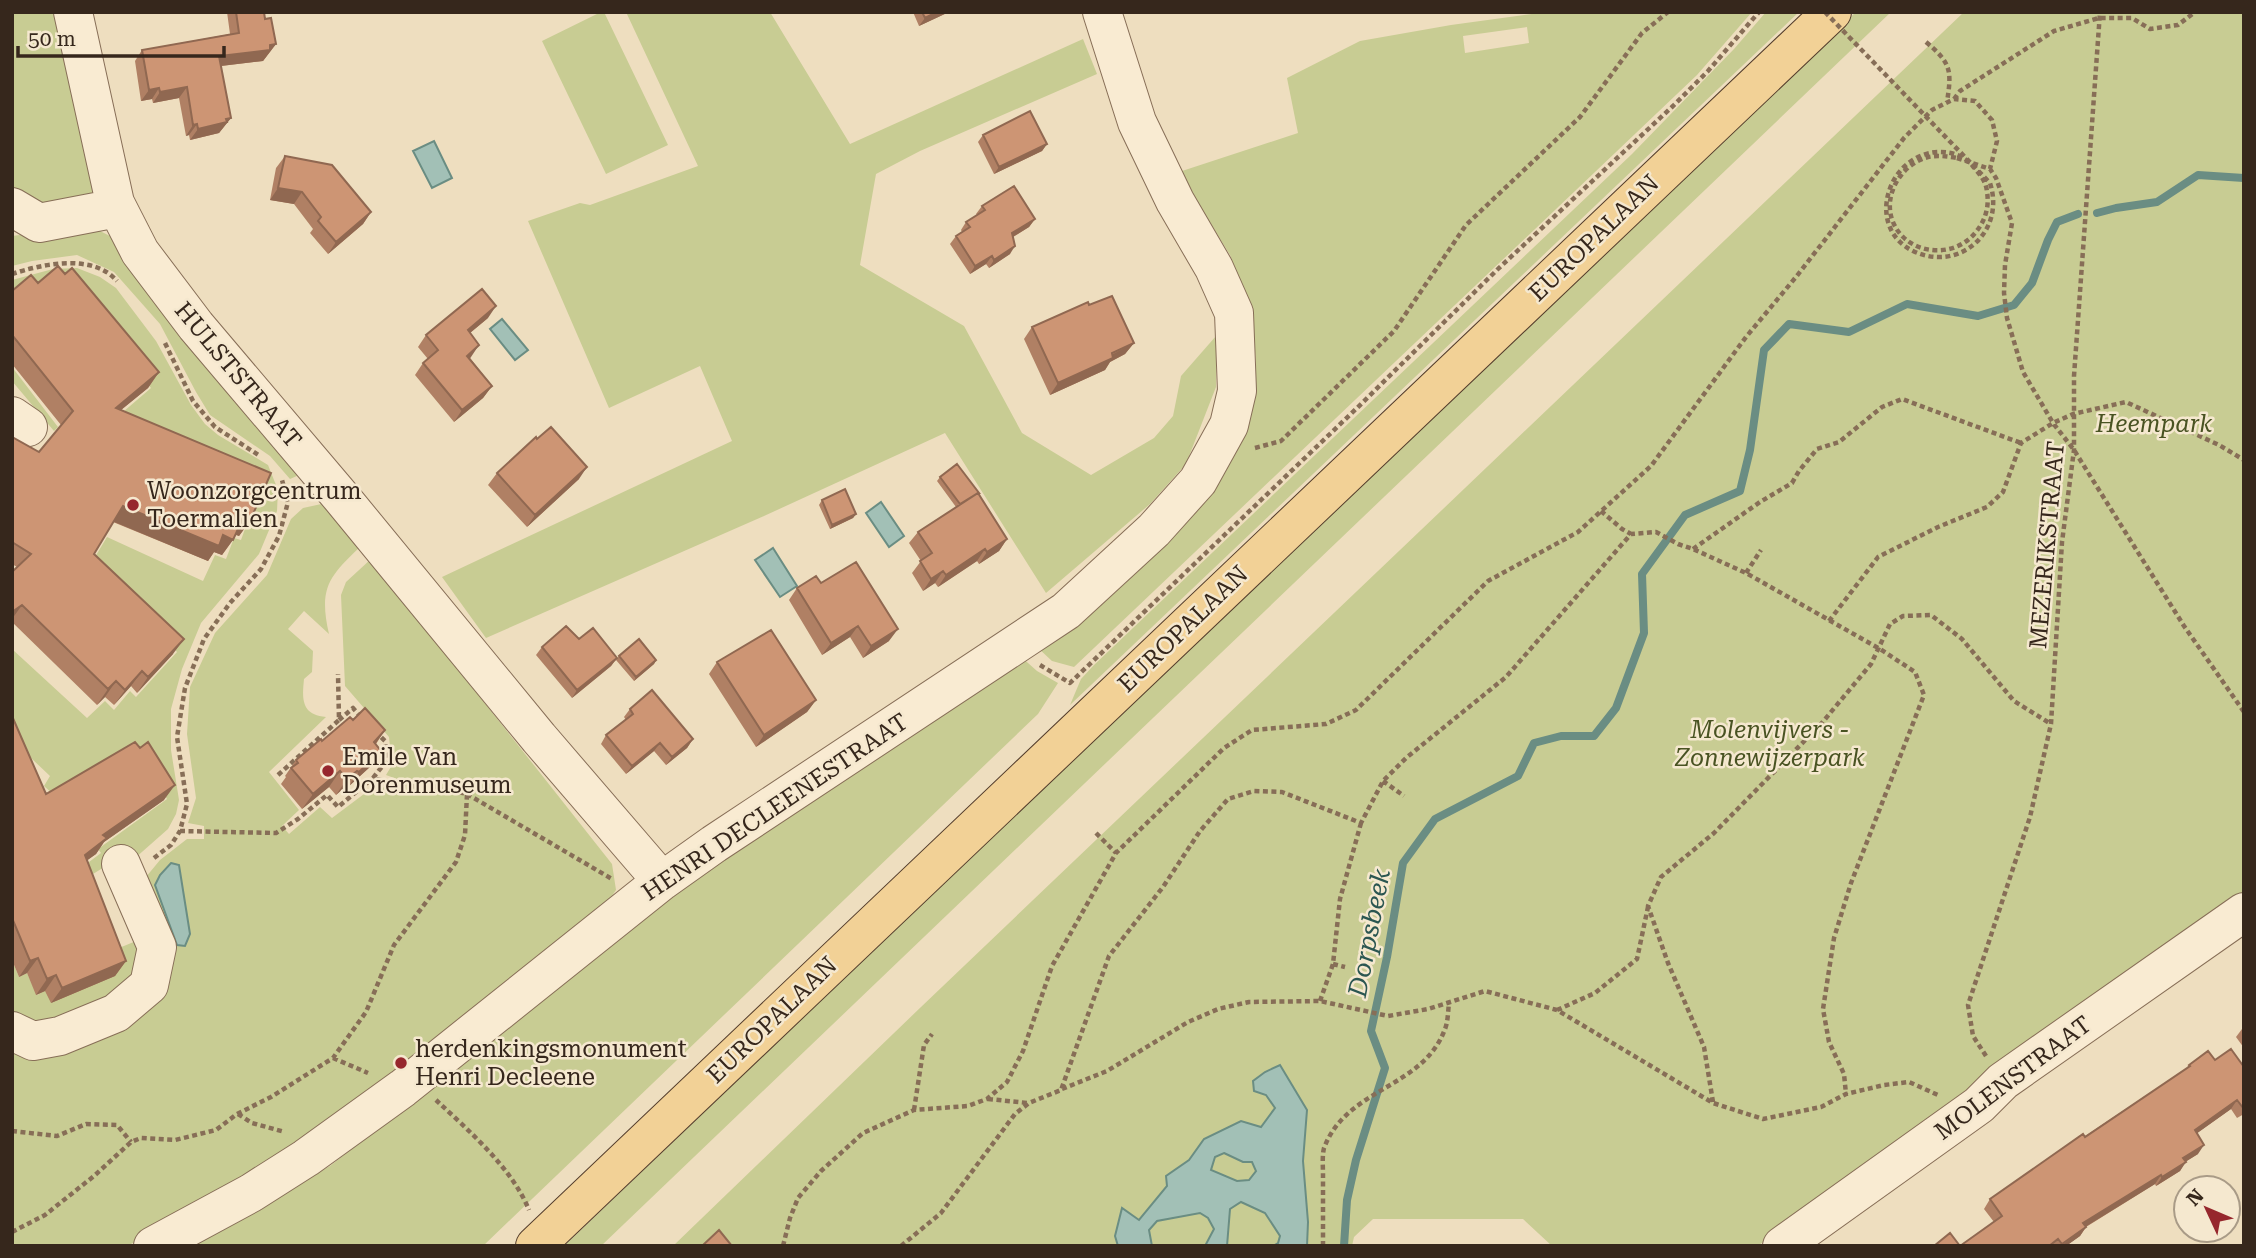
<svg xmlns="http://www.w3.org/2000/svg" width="2256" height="1258" font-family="'Roboto Serif',serif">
	<rect width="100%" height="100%" fill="#eedebf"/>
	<path fill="#c8cc93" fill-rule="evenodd" d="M12,12H51L56,18L96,198L39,212L12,195Z
		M601,12H604L668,145L606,174L542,41Z
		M626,12H770L850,144L1083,39L1097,74L920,151L876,174L860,265L964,326L1022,433L1091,475L1154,438L1173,416L1181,376L1216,336V387L1186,464L1150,504L1046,593L945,433L764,516L486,638L442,577L732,441L700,366L609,408L528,221L580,203L590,205L698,166Z
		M1547,12H1752L1697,75L1074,667L1052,661L1037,647L1236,441L1256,363L1252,314L1230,255L1179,172L1298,133L1287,78L1360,41L1451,25ZM1527,27L1529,43L1465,53L1463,36Z
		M1766,12H1799L1070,705L1081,679L1093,666L1632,154L1734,49Z
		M1856,12H1891L601,1246H564Z
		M1964,12H2244V892L1797,1220L1757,1246H1552L1523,1219H1373L1354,1237L1352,1246H673L921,1007Z
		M90,226L120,241L308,471L290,479L270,456L210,415L196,392L160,324L114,272L77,255L32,261L12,266V236Z
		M77,268L100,277L116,288L156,341L191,405L205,424L218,435L268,465L278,490L277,511L259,554L201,623L182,669L171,709V750L179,800L176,814L168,829L134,859L129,852L88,877L77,871L101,853L98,849L167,799L140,755L54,795L44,786L50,776L12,740V649L87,718L105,701L114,710L130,691L136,697L177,652L92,562L107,537L203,581L215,555L226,559L234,538L241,540L260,487L116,418L151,388L62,281L12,296V280L53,269Z
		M12,367L58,427L54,431L12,381Z
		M326,503L363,544C330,576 318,586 329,634L304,611L288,629L313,651L312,672L304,679C302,699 301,715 326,717L269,772L299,810L282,826L289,834L320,807L332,818L376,785L398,792L405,782L386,775L392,765L389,737L345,686L341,595L346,582L371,559L612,864L616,890L597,918L254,1180L127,1246H12V1047L151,995L141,883L160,860L187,839H204V826L188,823L196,798L187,734L190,687L215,633L267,575L291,519L303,508Z
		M1019,655L1037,671L1058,683L1038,714L483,1246H183L330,1166L684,885Z
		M141,939L133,988L57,1024L12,1017V960L19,977L27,973L37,995L119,948Z"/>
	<path fill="#a2c0b6" stroke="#6a8d83" stroke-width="2" fill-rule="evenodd" d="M434,141L452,178L432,188L413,151Z
		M502,319L528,350L515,360L490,329Z
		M881,502L904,536L889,547L866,513Z
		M773,548L797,586L780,597L755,560Z
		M171,863L179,865L190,934L185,946L177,945L155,885L160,875Z
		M1280,1065L1307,1110L1303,1161L1308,1222L1307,1246H1273L1278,1243L1280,1236L1265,1213L1241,1202L1230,1209L1227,1246H1205L1214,1229L1208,1218L1200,1213L1157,1221L1149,1230L1152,1246H1118L1115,1236L1122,1208L1139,1220L1167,1186L1166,1176L1189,1160L1204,1139L1241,1121L1261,1127L1275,1108L1266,1095L1254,1091L1253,1081L1265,1072ZM1224,1153L1243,1162H1252L1256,1171L1249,1180L1237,1181L1211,1170L1215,1157Z"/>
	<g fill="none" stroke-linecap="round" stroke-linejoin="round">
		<path stroke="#6a8d83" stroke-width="8" d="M2097,213L2116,208L2157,202L2198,175L2244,178
			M1344,1246L1347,1200L1356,1160L1385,1068L1371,1031L1387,957L1403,863L1435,819L1518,776L1534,743L1561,736H1594L1616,708L1644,633L1642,574L1685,515L1740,491L1750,450L1764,350L1789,324L1849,332L1907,304L1978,316L2014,305L2032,283L2048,240L2057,222L2078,214"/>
		<g stroke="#876e57" stroke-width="40">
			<path id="minor" d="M73,12L115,203L140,252L196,326L341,497L539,738L662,881
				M12,207L39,223L117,208
				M12,416L28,427
				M12,1031L33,1041L60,1036L116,1013L149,985L157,947L121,864
				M153,1246L251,1193L306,1158L403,1088L662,881L714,844L1066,611L1154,530L1198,481L1229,425L1237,391L1234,313L1214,268L1175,201L1137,122L1102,12
				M1782,1246L1979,1105L2003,1081L2244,912"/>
		</g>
		<g stroke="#543d2c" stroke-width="40">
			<path id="major" d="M535,1246L1832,12"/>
		</g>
		<path stroke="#876e57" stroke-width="4.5" stroke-dasharray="5 3.5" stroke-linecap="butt" d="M1926,42C1951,63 1952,70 1947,102
			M1954,99L1960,91L2054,31L2099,18H2132L2150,29L2178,25L2195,12
			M1957,158L1990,169L1996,178L2012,223L2005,265L2004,293L2007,318L2023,372L2053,423L2074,450L2184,626L2244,712
			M12,274C42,264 93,253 117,281
			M165,343L193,401L215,427L260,456
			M1255,448L1281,441L1394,331L1466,225L1580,117L1642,33L1668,12
			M1601,511L1622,529L1631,534
			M1693,549L1760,502L1792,483L1799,471L1817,449L1839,442L1882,407L1902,399L2021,443
			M1746,573L1761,550
			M1829,621L1878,557L1938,527L1987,507L2003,492L2021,443L2053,423L2073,414L2126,402L2219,445L2244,460
			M1040,665L1070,683L1356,409L1499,268L1673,106L1708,71L1759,12
			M339,720L353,708L362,718
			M278,775L339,720L338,674
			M1383,781L1404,796
			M467,794L612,879
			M180,831L276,833L298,819L327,795L338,807L373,778
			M1096,833L1116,853
			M154,858L171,845L180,831L187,804L177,737L185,688L204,639L230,603L261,569L279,536L288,502L282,480
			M1333,964L1345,967
			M1320,1001L1333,964L1340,899L1361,823
			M1557,1010L1595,993L1637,959L1648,907
			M1986,1056L1973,1036L1968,1005L2030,817L2051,724L2062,542L2074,450V376L2100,12
			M333,1058L368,1073
			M1062,1089L1107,1071L1188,1022L1218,1009L1249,1002L1320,1001L1388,1016L1428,1009L1485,991L1557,1010L1713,1103L1763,1119L1821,1107L1846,1094L1884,1085L1909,1082L1938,1095
			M988,1099L1028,1103
			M436,1100C469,1131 512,1168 529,1210
			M1713,1102L1704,1047L1668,963L1648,906L1661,877L1714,833L1821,724L1871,664L1890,624L1903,616L1931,615L1962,639L2014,701L2051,724
			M914,1110L924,1045L932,1034
			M238,1114L252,1123L285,1132
			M12,1131L57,1136L86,1124L117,1125L131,1142
			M12,1232L45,1215L94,1176L131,1142L141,1138L175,1140L216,1130L237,1114L271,1097L333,1058L366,1012L394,945L456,862L465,835L467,794L428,785L406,787L373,778L388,759L385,741L378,734
			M783,1246L790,1218L798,1198L821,1171L863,1133L914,1110L968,1106L987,1099L1007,1082L1023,1051L1052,966L1116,853L1224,748L1252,730L1326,724L1356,710L1488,581L1578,532L1651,466L1746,337L1796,277L1904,138L1932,110L1954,99L1975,101L1992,120L1997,141L1990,169
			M901,1246L941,1213L1015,1114L1029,1103L1061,1090L1109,956L1163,887L1200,831L1228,799L1254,791L1282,792L1361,823L1383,781L1406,758L1506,677L1631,534L1656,532L1678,544L1693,549L1746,573L1880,649L1915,672L1924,695L1851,883L1834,938L1823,1009L1829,1042L1844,1074L1846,1094
			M1323,1246C1323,1222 1323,1199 1323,1175C1323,1167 1322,1156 1324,1148C1347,1087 1423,1089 1445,1029C1448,1022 1448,1011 1449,1003"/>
		<use href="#minor" stroke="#f9ebd2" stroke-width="38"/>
		<use href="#major" stroke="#f2d196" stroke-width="38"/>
		<path stroke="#876e57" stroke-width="4.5" stroke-dasharray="5 3.5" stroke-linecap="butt" d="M1825,12L1990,183C2006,232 1959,273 1913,251C1864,227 1888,153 1939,152C1952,152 1962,155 1972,165C1979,174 1986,180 1987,192C1990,210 1983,227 1969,239C1946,259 1905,252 1893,222C1883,198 1898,170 1920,160C1932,154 1945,156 1957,158"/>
	</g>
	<path fill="#b08064" d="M227,12H264L265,19L276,44L263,61L221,66L231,118L219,133L190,140L189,135L186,136L179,98L153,103L152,99L141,101L135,61L142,50L230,34Z
		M913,12H949L919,26Z
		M983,135L1047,144L1042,151L994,174L978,142Z
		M285,156L371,212L363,224L328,254L310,233L313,229L294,204L270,200L276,168Z
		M982,206L1035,219L1029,227L1013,237L1010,254L989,268L986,264L970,274L950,244L956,236L962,232L961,230L966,222L977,215L976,214Z
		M65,274L159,372L148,388L121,410L250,521L239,536L236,535L222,555L214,552L208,561L113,522L94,554L173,654L137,693L131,686L114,705L105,697L97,705L12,622V572L17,567L12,564V437L39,452L61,425L12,364V291Z
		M1089,305L1134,343L1125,354L1110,362L1105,370L1050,395L1024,339L1032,327Z
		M488,318L470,333L471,357L470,358L492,386L483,398L454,422L415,375L423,363L428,359L418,347L426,335Z
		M537,439L579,479L527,527L488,485L497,473Z
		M940,477L978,494L1007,539L999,551L979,564L977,561L938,587L935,583L923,591L912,573L921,561L909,543L918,532L956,507L937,481Z
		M822,500L856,514L853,518L830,529L819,505Z
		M821,583L889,641L863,658L850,637L822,655L789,600L797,588Z
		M579,639L617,658L611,666L572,698L536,655L542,647Z
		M619,656L656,660L654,664L634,681L616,660Z
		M717,662L816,700L807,712L756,747L709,674Z
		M630,709L693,739L687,748L666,765L654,751L626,774L601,744L606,735L626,720L624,717Z
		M12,716L46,794L164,800L104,842L96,854L87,860L126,961L115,976L51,1003L45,991L36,995L27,973L19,977L12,960Z
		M353,720L385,730L376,744L381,751L371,766L348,787L346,786L336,795L329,787L302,809L281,784L286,777L285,776L296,760Z
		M2242,1029L2244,1031V1048L2236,1037Z
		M2215,1060L2244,1067V1114L2237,1118L2231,1109L2197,1133L2198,1154L2185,1162L2180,1171L2156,1186L2155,1184L2086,1227L2080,1236L2066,1246H1934H1960L1994,1222L1984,1209L1990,1199L2186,1069L2189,1065Z"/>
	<path fill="#906851" d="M937,12H949L919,26L925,18Z
		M276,44L263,61L212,67L219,56Z
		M187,87L179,98L153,103L160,92Z
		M159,88L152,99L141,101L149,90Z
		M231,118L219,133L190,140L198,129Z
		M197,124L189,135L186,136L193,125Z
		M1047,144L1042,151L994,174L999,167Z
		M278,188L302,192L294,204L270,200Z
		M371,212L363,224L328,254L336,242Z
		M1035,219L1029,227L1006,241L1012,233Z
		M1015,246L1010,254L989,268L994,260Z
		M992,256L986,264L970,274L975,266Z
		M496,306L488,318L459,342L468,330Z
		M1134,343L1125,354L1110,362L1105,370L1050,395L1058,383Z
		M479,345L471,357L459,368L467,356Z
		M159,372L148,388L105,423L116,408Z
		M492,386L483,398L454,422L462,410Z
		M587,467L579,479L527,527L535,515Z
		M123,506L223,535L233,540L222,555L214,552L208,561L112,521Z
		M856,514L853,518L830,529L832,525Z
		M243,518L250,521L239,536L232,533Z
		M1007,539L999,551L979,564L987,552Z
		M985,549L977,561L938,587L946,575Z
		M943,571L935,583L923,591L931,579Z
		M22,605L12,619V612Z
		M858,626L850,637L822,655L831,643Z
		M898,629L889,641L863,658L871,646Z
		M184,639L173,654L137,693L148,677Z
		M617,658L611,666L572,698L577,690Z
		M656,660L654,664L634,681L636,677Z
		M142,671L131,686L114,705L125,690Z
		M116,681L105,697L97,705L108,689Z
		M816,700L807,712L756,747L764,735Z
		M385,730L374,746V742Z
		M693,739L687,748L666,765L672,757Z
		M660,743L654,751L626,774L632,766Z
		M381,751L371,766L348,787L359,772Z
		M340,771L329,787L302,809L313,794Z
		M357,771L346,786L336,795L347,779Z
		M175,785L164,800L104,842L96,854L74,870L85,855L103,835Z
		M38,958L27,973L19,977L30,961Z
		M126,961L115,976L51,1003L62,988Z
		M56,975L45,991L36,995L47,979Z
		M2237,1100L2231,1109L2189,1139L2195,1130Z
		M2204,1145L2198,1154L2177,1167L2183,1158Z
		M2186,1162L2180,1171L2156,1186L2162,1177Z
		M2161,1175L2155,1184L2077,1232L2083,1223Z
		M2086,1227L2080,1236L2066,1246H2061Z"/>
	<path fill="#cd9574" stroke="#906851" stroke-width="2" d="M236,12H264L265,19L271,18L276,44L270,45V50L219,56L231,118L226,119L227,122L198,129L197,124L193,125L187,87L160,92L159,88L149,90L142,50L239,33Z
		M922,12H937L925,18Z
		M1030,111L1047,144L999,167L983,135Z
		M285,156L332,165L371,212L336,242L318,221L321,217L302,192L278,188Z
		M1014,186L1035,219L1012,233L1015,246L994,260L992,256L975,266L956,236L970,227L966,222L985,210L982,206Z
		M58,266L65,274L72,268L159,372L116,408L271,473L250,521L243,518L233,540L223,535L219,546L123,506L94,554L184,639L148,677L142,671L125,690L116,681L108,689L22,605L12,612V572L31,554L12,542V437L39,452L73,411L12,335V291L31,275L38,283Z
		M482,289L496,306L468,330L479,345L467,356L492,386L462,410L423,363L438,350L426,335Z
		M1112,296L1134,343L1112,353L1113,358L1058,383L1032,327L1088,302L1089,305Z
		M551,427L587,467L535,515L497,473L536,437L537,439Z
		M957,464L979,493H978L960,504L940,477Z
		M845,489L856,514L832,525L822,500Z
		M978,493L1007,539L987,552L985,549L946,575L943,571L931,579L920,561L932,553L918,532Z
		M856,562L898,629L871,646L858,626L831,643L797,588L816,576L821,583Z
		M566,626L579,639L593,628L617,658L577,690L542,647Z
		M771,630L816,700L764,735L717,662Z
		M639,639L656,660L636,677L619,656Z
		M652,690L693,739L672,757L660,743L632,766L606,735L633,714L630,709Z
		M365,708L385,730L374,742L381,751L359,772L357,771L347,779L340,771L313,794L291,768L298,763L296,760L321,739L322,741L350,717L353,720Z
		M12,716L46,794L135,742L140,748L148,742L175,785L103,835L107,838L85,855L126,961L62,988L56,975L47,979L38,958L30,961L12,918Z
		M2231,1049L2244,1067V1109L2237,1100L2195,1130L2204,1145L2183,1158L2186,1162L2162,1177L2161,1175L2083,1223L2086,1227L2062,1244L2058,1239L2049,1246H1934L1950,1233L1960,1246L2002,1216L1990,1199L2083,1134L2085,1137L2190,1066L2189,1065L2208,1051L2215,1060Z
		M719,1230L732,1246H702Z"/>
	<g fill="#96272d" stroke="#f5e8cf" stroke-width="2.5">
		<circle cx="133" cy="505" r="7"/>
		<circle cx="328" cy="771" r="7"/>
		<circle cx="401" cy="1063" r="7"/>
	</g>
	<g text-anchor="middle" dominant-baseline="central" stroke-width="5" stroke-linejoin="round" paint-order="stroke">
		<g font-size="24" fill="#36271c" stroke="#f5e8cf">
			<text transform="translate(1594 238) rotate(-44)">EUROPALAAN</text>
			<text transform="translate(238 375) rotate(50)">HULSTSTRAAT</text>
			<text transform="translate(2047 545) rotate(-85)">MEZERIKSTRAAT</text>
			<text transform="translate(1183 629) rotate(-44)">EUROPALAAN</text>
			<text transform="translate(775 807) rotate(-34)">HENRI DECLEENESTRAAT</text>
			<text transform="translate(772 1020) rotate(-44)">EUROPALAAN</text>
			<text transform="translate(2013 1078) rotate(-37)">MOLENSTRAAT</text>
		</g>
		<g font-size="24" font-style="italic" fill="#495322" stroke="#f5e8cf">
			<text x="2154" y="424">Heempark</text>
			<text x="1770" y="730">Molenvijvers -<tspan x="1770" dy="28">Zonnewijzerpark</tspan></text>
		</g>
		<g font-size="24" fill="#36271c" stroke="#f5e8cf" text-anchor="start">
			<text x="147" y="491">Woonzorgcentrum<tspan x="147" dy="28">Toermalien</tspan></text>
			<text x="342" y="757">Emile Van<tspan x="342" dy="28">Dorenmuseum</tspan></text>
			<text x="415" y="1049">herdenkingsmonument<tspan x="415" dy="28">Henri Decleene</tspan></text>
		</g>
		<g font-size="26" font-style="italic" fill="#2b5651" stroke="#f5e8cf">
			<text transform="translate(1369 933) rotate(-79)">Dorpsbeek</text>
		</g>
	</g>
	<rect width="2256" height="1258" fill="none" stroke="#36271c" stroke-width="28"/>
	<g transform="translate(2207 1209) rotate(314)"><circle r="33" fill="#f5e8cf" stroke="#a99b87" stroke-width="2"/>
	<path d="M0-5L12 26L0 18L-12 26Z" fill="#96272d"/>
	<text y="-10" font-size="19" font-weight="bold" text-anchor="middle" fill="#36271c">N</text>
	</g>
	<path d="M18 46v10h206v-10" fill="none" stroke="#36271c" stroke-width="3.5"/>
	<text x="28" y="46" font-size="21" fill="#36271c" stroke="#f5e8cf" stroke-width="5" paint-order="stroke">50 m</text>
</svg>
